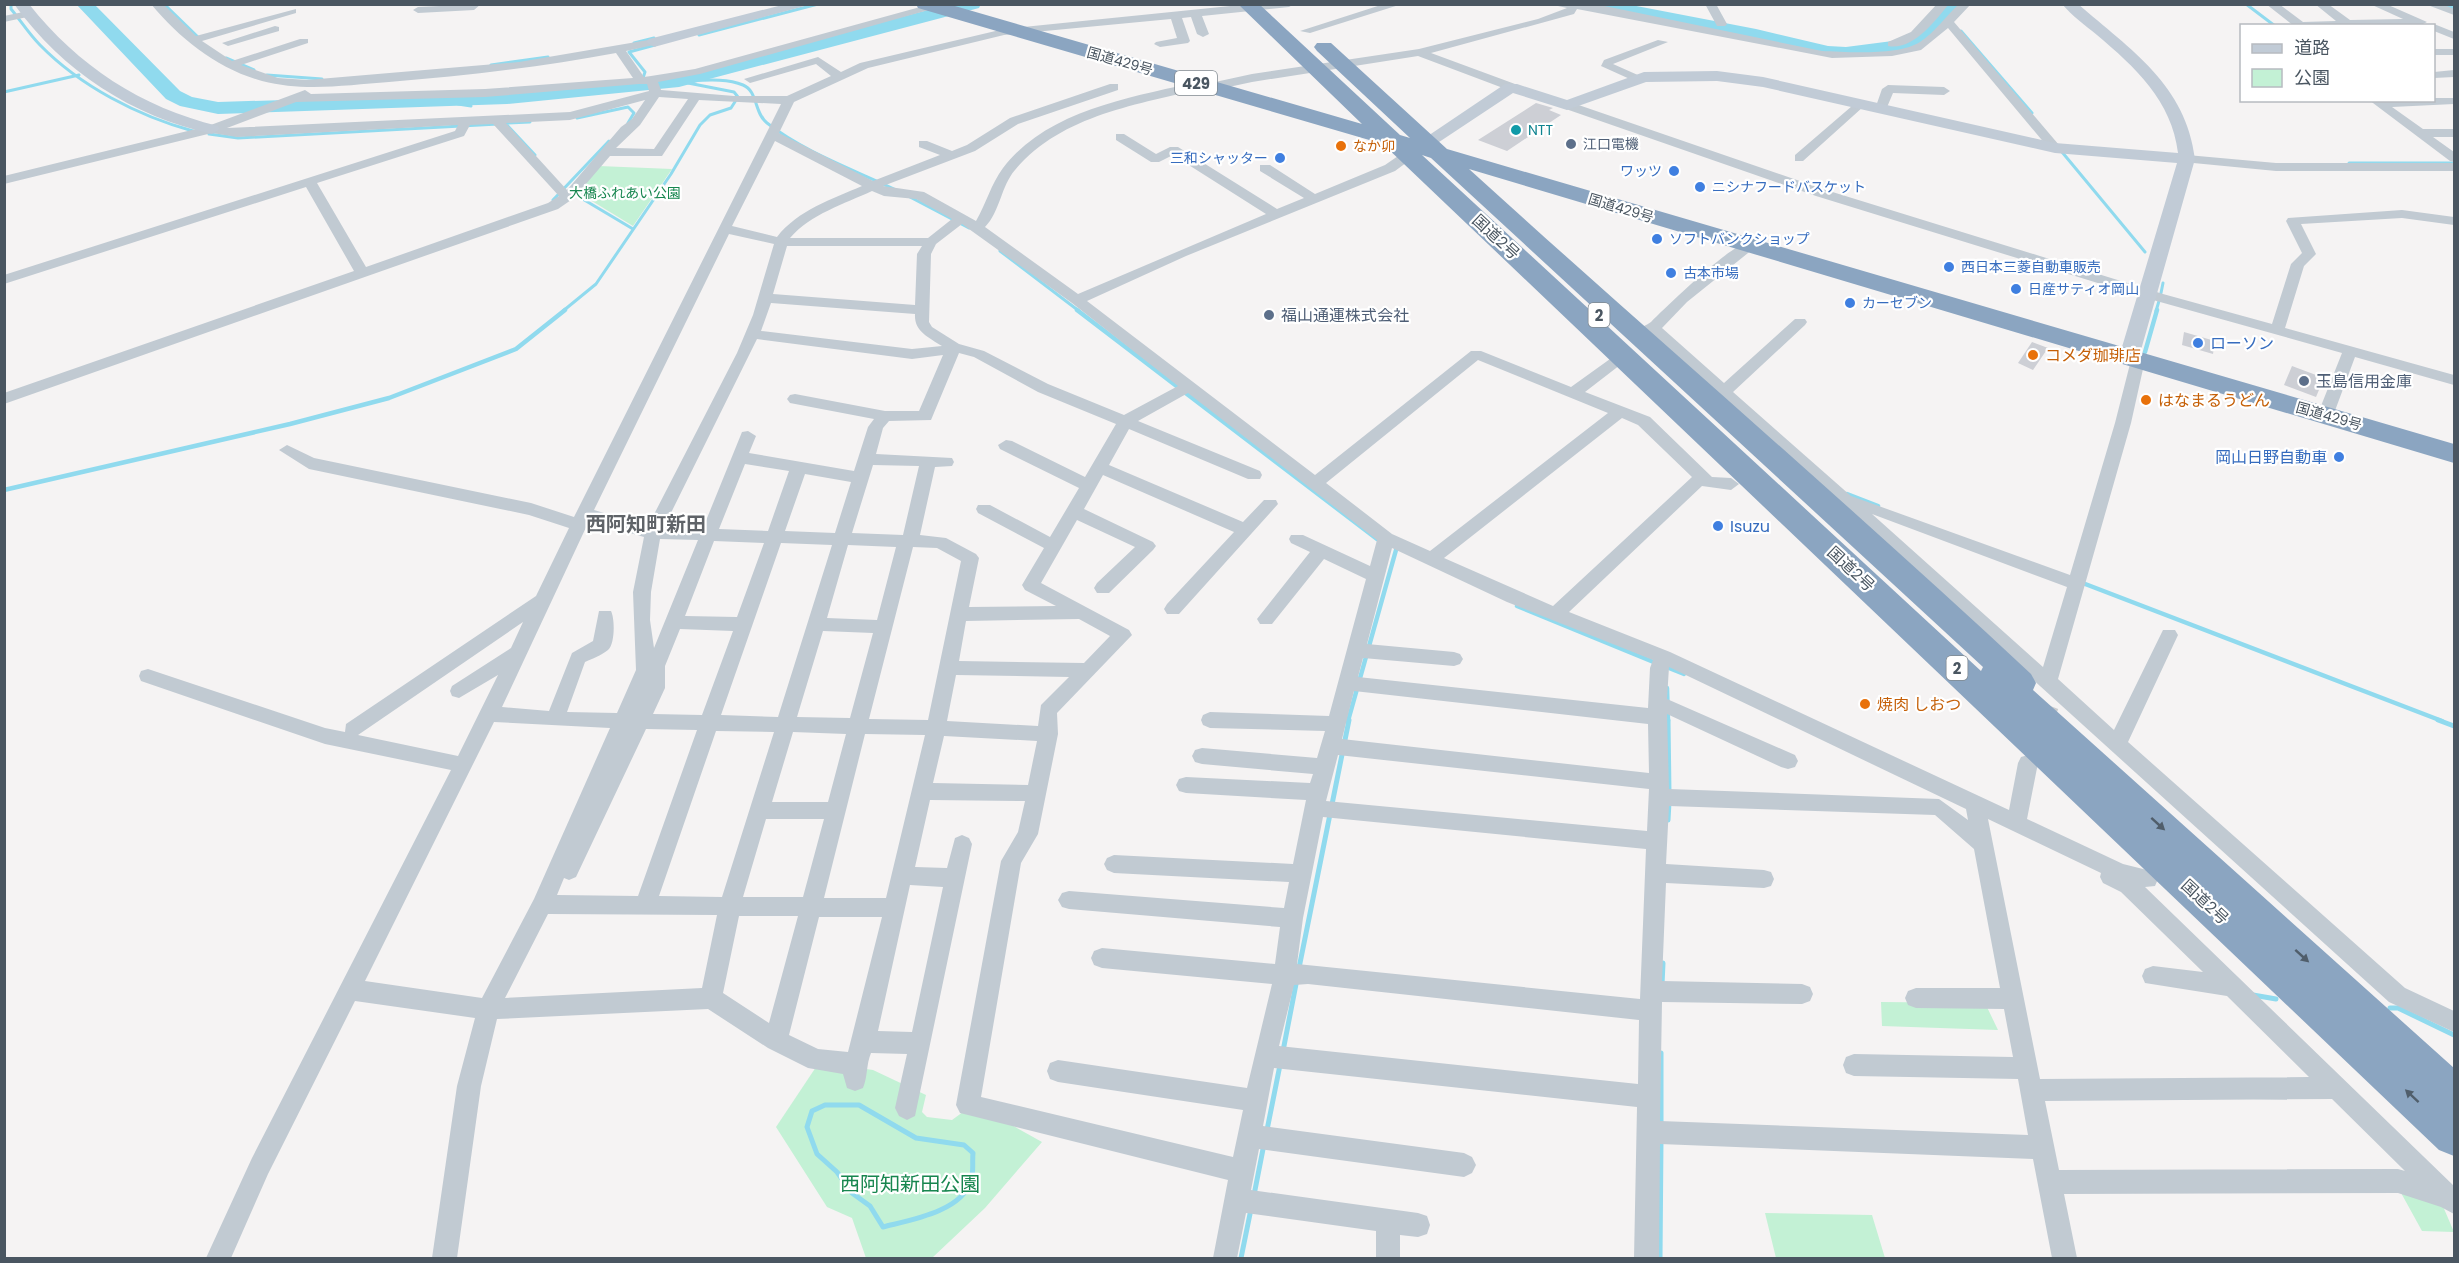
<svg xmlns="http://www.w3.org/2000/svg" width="2459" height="1263" font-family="Poppins,'Noto Sans JP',sans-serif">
	<rect width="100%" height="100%" fill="#f5f3f3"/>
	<path fill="#c3f1d5" d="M599,166L672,169L633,226L577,192Z
		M1881,1002L1985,1003L1998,1030L1882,1026Z
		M845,1066L873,1070L926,1095L922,1112L927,1117L952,1120L967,1109L1010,1124L1042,1142L985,1208L932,1258H866L852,1218L827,1207L776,1127L816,1067Z
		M2400,1191L2442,1204L2454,1232L2422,1231Z
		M1765,1213L1872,1215L1885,1258H1776Z"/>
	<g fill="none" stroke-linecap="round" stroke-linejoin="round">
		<path stroke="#90daee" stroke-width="3" d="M11,4V9C21,21 29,34 40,45C80,86 138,116 193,131
			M164,4L200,39
			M2246,4L2275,26
			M1941,16L1943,18
			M1961,31L2032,113
			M699,35L818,4
			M634,43L654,38
			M226,58L254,70
			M491,65L548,57
			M267,75L322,79
			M679,81C699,81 724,77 743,85C758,91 754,113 767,123C804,152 852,169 894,189
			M640,87L645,72L629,52L655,45
			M4,92L79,75
			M457,100L458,104L471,106
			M577,118L628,107L634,113L628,123
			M506,123L530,122
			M506,124L535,155
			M209,134L238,138L498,124
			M2062,152L2145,252
			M2349,163H2454
			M576,195L633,229
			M910,197L969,228
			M553,200L609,141
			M1000,251L1079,311
			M2161,293L2163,283
			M563,311L596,284L671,174L700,125L710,115L731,108L738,97L734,92L688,83
			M2156,311L2159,301"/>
		<path stroke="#90daee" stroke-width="4.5" d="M1077,310L1377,539
			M2145,352L2157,310
			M4,490L290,424L389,398L516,349L565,310
			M1847,494L1878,506
			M2080,582L2442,721
			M1517,606L1656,663
			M1664,666L1684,674
			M1667,688L1668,721
			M1348,721L1396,550"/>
		<path stroke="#90daee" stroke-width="5" d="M1668,720L1669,793
			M2438,720L2454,726
			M1668,820L1669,802
			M1299,968L1349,720
			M1662,985L1663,963
			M2253,995L2276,999
			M2390,1008H2398L2454,1035
			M1283,1051L1297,979
			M1661,1053V1126
			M825,1105H859L916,1138L964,1145L973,1153C972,1162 974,1172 971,1181C961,1212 910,1220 883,1227L870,1206L852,1193L837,1172L817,1154L807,1127L812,1111Z
			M1267,1130L1280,1065
			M1254,1195L1264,1144
			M1241,1258L1251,1209
			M1660,1258L1661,1140"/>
		<path fill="#90daee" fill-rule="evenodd" d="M76,4H94L180,91L192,97L218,102L507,93L678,75L951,4H981L979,8L679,87L507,104L218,114L180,106L166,99Z
			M1588,4H1626L1756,29L1828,46L1846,47L1908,39L1944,4H1962L1919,48L1846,57L1828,56L1756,39L1596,9Z
			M2434,4H2454V13Z"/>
	</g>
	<path fill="#cdcfd5" d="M1536,103L1553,108L1549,110L1561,115L1507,151L1478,140Z
		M2184,332L2215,341L2213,354L2182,345Z
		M2032,342L2048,348L2033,370L2018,363Z
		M2292,366L2324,378L2316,397L2284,385Z"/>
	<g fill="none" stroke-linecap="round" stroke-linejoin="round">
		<path stroke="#caccce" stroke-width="16" stroke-dasharray="16 8" stroke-linecap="butt" d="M2045,721L2053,700"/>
		<path stroke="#caccce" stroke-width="22" stroke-dasharray="22 11" stroke-linecap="butt" d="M2042,728L2045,720"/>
		<path fill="#c1cad2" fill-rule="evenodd" d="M151,4H163L196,36L296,9V13L202,41L232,61L300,39H308V43L241,65L278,78L307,80L519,62L654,39L660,42L658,44L626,51L644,77L651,76L695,69L931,4H950L700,74L658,82L661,90L734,96H787L831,76L816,64L750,83L744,79L818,57L841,72L860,63L1004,29L1250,4H1294L1289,7L1202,16L1209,34L1203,37L1197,34L1191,17L1182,18L1190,41L1188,43L1160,47L1154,44L1156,42L1177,38L1171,19L1004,35L868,68L794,102L779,133L873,181L940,155L919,147V141H927L952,151L967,145L1010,118L1110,84H1118V90L1018,124L975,151L883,186L924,192L976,221C986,204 991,184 1003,168C1048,109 1134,97 1201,81L1206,84L1252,74L1419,49L1538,19L1567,8L1549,4H1595L1822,51C1847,52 1898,56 1920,42C1934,33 1946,16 1959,4H1971L1954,22L2059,145V151H2051L1948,28L1921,50L1892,56L1832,58L1577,9L1574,14L1431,53L1515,84L1517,87L1511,91L1418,56L1252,82L1210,91L1205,88C1139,104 1061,115 1015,170C1001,186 1000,212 985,227L1078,294L1266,214L1173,155L1159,162H1151L1116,140V134H1124L1156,154L1170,147H1178L1277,209L1304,198L1260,171V165H1270L1315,194L1385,165L1414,145H1422V151L1395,171L1186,256L1087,301L1315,475L1471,351H1481L1571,387L1610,359H1620L1622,362L1620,365L1585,392L1650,417L1712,477L1731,478L1739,484L1731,490L1702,486L1569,612L1670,652L2009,810L2018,763L2021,757L2028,755L2035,757L2038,763L2027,819L2123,864L2155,872L2158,879L2155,886L2145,887L2454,1186V1214L2441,1207L2398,1193L2064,1194L2077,1258H2052L2033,1159L1660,1144L1659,1258H1634L1637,1107L1274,1068L1263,1126L1464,1153L1472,1157L1476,1165L1472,1173L1464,1177L1259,1149L1251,1190L1418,1213L1427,1216L1430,1225L1427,1234L1418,1237L1400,1235V1258H1376V1231L1246,1213L1237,1258H1213L1228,1180L960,1113L956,1105L1001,861L1018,832L1025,801L930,800L915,867L947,868L955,838L962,835L969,838L972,844L915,1116L907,1120L899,1116L895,1108L907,1054L871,1053C866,1065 868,1076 863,1088L855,1091L847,1088L843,1074L808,1068L768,1048L708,1009L497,1019L481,1086L457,1258H432L457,1086L475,1018L355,1001L268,1174L231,1258H206L252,1158L451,770L325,744L141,681L139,676L141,671L148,669L325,728L345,732L346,724L536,596L569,528L529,515L309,469L279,450L287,445L314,458L531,503L574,517L781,104L699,100L662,156H610L574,198L558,209L4,404V393L354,271L306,187L4,284V275L455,131L458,125L237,137L212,133L4,184V176L208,126L305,90L311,94L485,89L633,78L616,53C541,67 465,76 389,82C347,85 304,92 262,81C218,69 180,39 151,4ZM639,84H647L649,91L570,112L227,128L296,102L485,97ZM659,97L688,99L654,149L616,148L640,125ZM645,100L632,119L621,127L567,190L506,123L570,120ZM493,124L559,196L548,203L366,267L317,183L464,136L470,125ZM775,141L862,186C832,199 798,210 777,237L732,226ZM872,191L884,196L916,199L952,219L928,238H790C811,214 844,204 872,191ZM962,224L1072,303L1178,386L1124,415L1048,384L984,351L959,344L932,327L929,322L931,254L936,244ZM729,234L774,244L753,315L737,353L648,526L594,510ZM787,246H922L917,254L915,305L773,294ZM771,303L915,314C914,331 928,337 942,346L912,349L761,331ZM757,339L912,359L943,355L919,411H885L795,394L790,395L787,399L790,403L874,419L868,427L854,471L749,453L756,436L748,431L742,432L703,528L664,527ZM959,353L974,357L1038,392L1116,424L1085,477L1012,441L1006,440L998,445L1000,449L1079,488L1050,537L990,505H978L976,509L978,513L1044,548L1022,585L1025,590L1056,606L969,607L979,558L976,554L946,538L920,535L935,467L952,466L954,462L952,458L876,454L883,428L889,421L931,420ZM1478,360L1608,413L1430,551L1392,534L1326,483ZM1188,393L1377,540L1370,566L1303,535H1291L1289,539L1291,543L1310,552L1257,619L1260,624H1272L1324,559L1366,579L1329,716L1210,712L1203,715L1201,720L1203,725L1210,728L1325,731L1317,758L1202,748L1195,750L1192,756L1195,762L1202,764L1313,774L1310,783L1186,777L1179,779L1176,785L1179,791L1186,793L1306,800L1293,864L1114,855L1107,858L1104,864L1107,870L1114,873L1289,882L1284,908L1069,891L1062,893L1058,900L1062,907L1069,909L1280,927L1275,964L1102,948L1094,951L1091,958L1094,965L1102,968L1272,984L1247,1088L1058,1060L1050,1063L1047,1071L1050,1079L1058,1082L1243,1110L1233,1157L981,1097L1021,863L1038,834L1058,734L1057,713L1132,635L1129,630L1041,583L1077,520L1135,547L1097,583L1094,588L1097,593H1109L1153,550L1156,546L1153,542L1084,509L1103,475L1234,532L1167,604L1164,609L1167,614H1179L1278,504L1276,500H1264L1243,522L1109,465L1129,429L1248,479H1260L1262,475L1260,471L1138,421ZM1622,418L1638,425L1692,477L1553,606L1444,558ZM745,464L789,471L768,531L719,529ZM873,465L919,466L903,535L852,533ZM805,474L851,482L835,533L785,531ZM589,521L644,537L633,592L636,670L617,713L567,712L585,662C592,659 602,655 608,650C615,644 615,619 611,611H599L593,641L572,653L549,711L502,707ZM660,539L698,540L654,648L650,620L651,592ZM714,541L764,543L737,617L685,616ZM781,543L832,545L778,717L721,715ZM848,545L896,547L877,620L827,618ZM913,547L937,548L961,561L928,720L869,719ZM1392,548L1507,602L1653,660L1650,668L1648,708L1358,677L1363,658L1454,666L1460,664L1463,659L1460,654L1454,652L1367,644ZM1079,619L1110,636L1084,663L959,661L966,621ZM523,622L511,648L452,686L450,691L452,696L459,698L498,675L458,756L358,735ZM680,629L733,631L702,715L653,714L665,688V666ZM823,631L873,633L850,718L797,717ZM1669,667L1966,809L1968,820L1939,799L1669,789L1667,714L1781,767L1788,769L1795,767L1798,761L1795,755L1667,699ZM956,675L1069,677L1041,705L1038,726L947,721ZM1354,691L1648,724L1649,773L1342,739ZM494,722L610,728L534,899L482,998L365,981ZM646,729L697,730L638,896L557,895L564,878L569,880L576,877ZM716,731L774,732L722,897L659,896ZM793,732L846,734L828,802H772ZM865,734L925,735L886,898H824ZM944,736L1037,741L1028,785L933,783ZM1338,755L1649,789L1647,831L1326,801ZM1669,806L1935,815L1974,849L2000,988H1916L1908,991L1905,998L1908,1005L1916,1008L2004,1009L2013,1057L1854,1054L1846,1057L1843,1065L1846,1073L1854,1076L2018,1079L2028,1135L1660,1121L1662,1002L1802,1004L1810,1001L1813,994L1810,987L1802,984L1662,981L1666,883L1764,888L1771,886L1774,879L1771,872L1764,870L1666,864ZM1323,817L1646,849L1640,999L1297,964L1303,918ZM766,819H824L803,897H743ZM1988,819L2101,873L2100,877L2103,883L2121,892L2203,972L2153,966L2145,969L2142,976L2145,983L2227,996L2309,1077L2040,1079ZM910,885L943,887L912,1032L878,1031ZM548,914L717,915L702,988L505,998ZM739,916H798L769,1023L723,993ZM819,917H882L848,1052L818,1049L789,1035ZM1308,984L1639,1020L1638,1084L1279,1046L1294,985ZM2332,1099L2405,1171L2398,1169L2059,1170L2045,1101Z
			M481,4L474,10L418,13L413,10L418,7Z
			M1384,4H1402L1310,33L1300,31Z
			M1705,4H1716L1727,24L1725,26H1717Z
			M1937,4H1949C1935,21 1913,51 1888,46V42L1911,32Z
			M2266,4H2279L2303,22L2336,21L2315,4H2328L2350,20L2403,19L2370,4H2386L2427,22L2421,25L2294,26Z
			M2425,4H2442L2454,9V15Z
			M28,11L32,12V16L4,22V16Z
			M2434,24L2454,32V39L2434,31V26H2429Z
			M275,26L279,27V31L228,46L222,43Z
			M1658,40L1668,42L1613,64L1640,76V80H1632L1601,66L1604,60Z
			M2434,49H2454V55H2434Z
			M2454,70V77L2434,78V72Z
			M1888,85L1944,87L1950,91L1944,95L1893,93L1885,112H1877L1875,109L1882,89Z
			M2434,98H2454V104L2392,107L2423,129H2454V137H2433L2454,152V162L2450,161L2369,100H2434Z
			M1859,100L1863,101V107L1803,161H1795V155Z
			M1567,101L1826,190L2163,294L2272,324L2291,264L2302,253L2286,221L2288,218L2402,210L2454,217V225L2402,218L2301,224L2316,254L2304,266L2285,328L2454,375V385L2355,357L2333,416L2325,421L2319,420L2317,416L2342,353L2153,300L1816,196L1563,108L1561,105Z
			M2187,155L2276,163H2454V171H2276L2183,162L2181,159Z
			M1748,242L1753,243V249L1687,302L1662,328L1724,383L1795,319H1805L1807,322L1805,325L1733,392L1851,496L2070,575L2115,423L2131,360L2133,357H2143L2145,360L2131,423L2058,679L2114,730L2163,630H2175L2178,635L2128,742L2405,988L2454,1011V1032L2389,1002L1651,334L1638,335L1636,332C1640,327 1646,326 1651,322C1668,305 1728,247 1748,242ZM1872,514L2067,587L2043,667Z"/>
		<path fill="#c1cbd6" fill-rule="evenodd" d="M14,4H29C78,66 141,107 218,126L220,129L212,134C132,116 63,72 14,4Z
			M786,4H812L654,47L646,42L649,39Z
			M2062,4H2078C2131,50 2186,85 2195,159L2139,357L2136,361H2122L2119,357L2177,163L2055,153L1763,87L1717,81L1646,82L1567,110L1513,93L1424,152L1418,153L1410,148L1505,84H1517L1567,100L1644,72L1717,71L1763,77L2055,143L2178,153C2172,101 2135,67 2097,35C2085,25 2072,16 2062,4Z"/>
		<path fill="#8ba5c1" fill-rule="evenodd" d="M916,4H948L1362,124L1238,4H1259L1400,135L1410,138L1317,51L1314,47L1317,43H1331L1447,149L2454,444V463L1469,169C1656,339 1847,502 2031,674L2036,683L2033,690L2454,1068V1156L2439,1150L1383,144L918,8ZM1422,155L1431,158L1983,667L1981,671Z"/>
	</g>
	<defs><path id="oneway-solid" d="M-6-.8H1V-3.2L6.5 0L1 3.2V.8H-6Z" transform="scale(1.5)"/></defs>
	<g fill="#505e6b">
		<use href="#oneway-solid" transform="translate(2158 824) rotate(42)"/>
		<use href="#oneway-solid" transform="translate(2302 956) rotate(42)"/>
		<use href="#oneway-solid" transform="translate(2412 1096) rotate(-137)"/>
	</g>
	<circle fill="#0f9aa8" stroke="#fff" stroke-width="2" cx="1516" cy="130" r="6"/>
	<g fill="#5c6f8a" stroke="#fff" stroke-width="2">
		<circle cx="1571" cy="144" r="6"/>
		<circle cx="1269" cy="315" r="6"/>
		<circle cx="2304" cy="381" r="6"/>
	</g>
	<g fill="#e8710a" stroke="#fff" stroke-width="2">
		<circle cx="1341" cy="146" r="6"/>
		<circle cx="2033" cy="355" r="6"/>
		<circle cx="2146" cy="400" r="6"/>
		<circle cx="1865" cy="704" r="6"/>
	</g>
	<g fill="#3f7fe0" stroke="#fff" stroke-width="2">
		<circle cx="1280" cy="158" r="6"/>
		<circle cx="1674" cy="171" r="6"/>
		<circle cx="1700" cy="187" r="6"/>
		<circle cx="1657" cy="239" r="6"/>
		<circle cx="1949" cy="267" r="6"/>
		<circle cx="1671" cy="273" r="6"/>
		<circle cx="2016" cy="289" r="6"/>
		<circle cx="1850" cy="303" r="6"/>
		<circle cx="2198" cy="343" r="6"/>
		<circle cx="2339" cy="457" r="6"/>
		<circle cx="1718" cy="526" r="6"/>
	</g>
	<g text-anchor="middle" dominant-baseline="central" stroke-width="4.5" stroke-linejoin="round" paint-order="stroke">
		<g font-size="14" fill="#4a5661" stroke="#fff">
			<text transform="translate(1120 61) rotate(16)">国道429号</text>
			<text transform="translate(1621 208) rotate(17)">国道429号</text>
			<text transform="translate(2329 416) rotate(16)">国道429号</text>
		</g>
		<g font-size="14" fill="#0d838f" stroke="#fff" text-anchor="start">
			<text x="1528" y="130">NTT</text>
		</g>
		<g font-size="14" fill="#4e5e75" stroke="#fff" text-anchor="start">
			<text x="1583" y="144">江口電機</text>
		</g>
		<g font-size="14" fill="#c56008" stroke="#fff" text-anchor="start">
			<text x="1353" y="146">なか卯</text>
		</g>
		<g font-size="14" fill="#366cbe" stroke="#fff" text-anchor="start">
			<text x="1268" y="158" text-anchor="end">三和シャッター</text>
			<text x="1662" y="171" text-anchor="end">ワッツ</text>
			<text x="1712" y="187">ニシナフードバスケット</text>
			<text x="1669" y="239">ソフトバンクショップ</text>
			<text x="1961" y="267">西日本三菱自動車販売</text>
			<text x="1683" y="273">古本市場</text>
			<text x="2028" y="289">日産サティオ岡山</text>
			<text x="1862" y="303">カーセブン</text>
		</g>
		<g font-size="14" fill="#17864f" stroke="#fff">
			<text x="625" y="193">大橋ふれあい公園</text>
		</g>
		<g fill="#fff" stroke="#808990" stroke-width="1.5">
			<rect x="1175" y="71" width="42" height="24" rx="4.5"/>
			<rect x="1588.5" y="303" width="21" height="24" rx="4.5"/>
			<rect x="1946.5" y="656" width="21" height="24" rx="4.5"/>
		</g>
		<g font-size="15" font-weight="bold" fill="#4a5661">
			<text x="1196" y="83">429</text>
			<text x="1599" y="315">2</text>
			<text x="1957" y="668">2</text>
		</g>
		<g font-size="16" fill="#4a5661" stroke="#fff">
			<text transform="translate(1496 237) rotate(43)">国道2号</text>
			<text transform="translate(1851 569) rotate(43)">国道2号</text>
			<text transform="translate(2205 902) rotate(43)">国道2号</text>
		</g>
		<g font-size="16" fill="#4e5e75" stroke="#fff" text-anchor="start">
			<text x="1281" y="315">福山通運株式会社</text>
			<text x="2316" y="381">玉島信用金庫</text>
		</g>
		<g font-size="16" fill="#366cbe" stroke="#fff" text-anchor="start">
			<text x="2210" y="343">ローソン</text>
			<text x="2327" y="457" text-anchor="end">岡山日野自動車</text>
			<text x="1730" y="526">Isuzu</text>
		</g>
		<g font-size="16" fill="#c56008" stroke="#fff" text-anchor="start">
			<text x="2045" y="355">コメダ珈琲店</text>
			<text x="2158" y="400">はなまるうどん</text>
			<text x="1877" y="704">焼肉 しおつ</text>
		</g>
		<g font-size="20" font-weight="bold" fill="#5f6368" stroke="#fff">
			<text x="646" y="524">西阿知町新田</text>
		</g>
		<g font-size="20" fill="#17864f" stroke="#fff">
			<text x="910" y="1184">西阿知新田公園</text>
		</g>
	</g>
	<rect width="2459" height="1263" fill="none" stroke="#4a5661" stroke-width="12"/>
	<rect x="2240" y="24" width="195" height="78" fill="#ffffff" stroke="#b7bbc0" stroke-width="1.5"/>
	<rect x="2252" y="44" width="30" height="9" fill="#c1cbd6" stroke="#b7bbc0" stroke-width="1.5"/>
	<text x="2294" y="54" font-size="18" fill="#4a5661">道路</text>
	<rect x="2252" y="69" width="30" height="18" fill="#c3f1d5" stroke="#b7bbc0" stroke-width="1.5"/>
	<text x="2294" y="84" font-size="18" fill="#4a5661">公園</text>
</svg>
